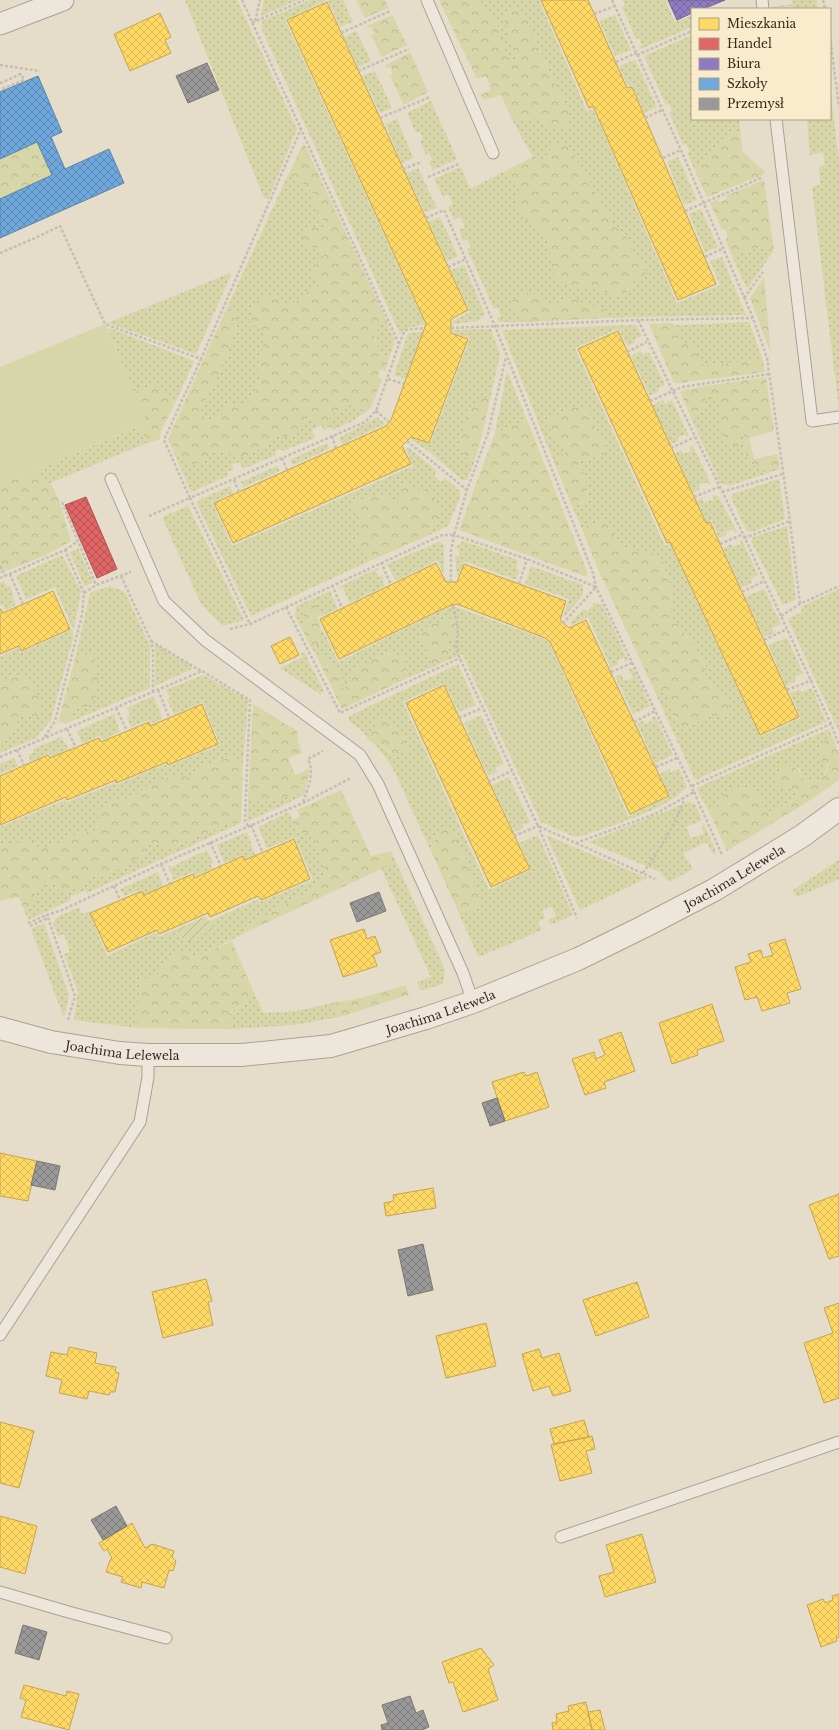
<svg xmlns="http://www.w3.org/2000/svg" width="839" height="1730" font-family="'Libre Baskerville',serif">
	<defs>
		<pattern id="grass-dots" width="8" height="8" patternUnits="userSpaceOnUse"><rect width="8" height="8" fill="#d6d6a9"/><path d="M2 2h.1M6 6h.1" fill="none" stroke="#b8b891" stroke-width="1.8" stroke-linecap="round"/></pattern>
		<pattern id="forest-crowns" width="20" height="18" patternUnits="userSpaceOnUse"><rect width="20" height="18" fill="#d6d6a9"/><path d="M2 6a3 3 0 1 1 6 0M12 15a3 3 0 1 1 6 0" fill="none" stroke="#b8b891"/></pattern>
		<pattern id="garden-furrows" width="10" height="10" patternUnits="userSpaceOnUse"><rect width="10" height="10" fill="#d6d6a9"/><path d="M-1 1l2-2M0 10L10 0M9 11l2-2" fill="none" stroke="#b8b891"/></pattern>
		<pattern id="homes-cross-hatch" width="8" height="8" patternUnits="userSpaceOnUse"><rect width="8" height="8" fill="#ffd966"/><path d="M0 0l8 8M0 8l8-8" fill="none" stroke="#dbba58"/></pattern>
		<pattern id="shops-cross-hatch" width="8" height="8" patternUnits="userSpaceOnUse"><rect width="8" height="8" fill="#e06666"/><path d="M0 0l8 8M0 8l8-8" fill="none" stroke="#b75453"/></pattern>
		<pattern id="offices-cross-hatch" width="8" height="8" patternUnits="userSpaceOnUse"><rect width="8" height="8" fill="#8e7cc3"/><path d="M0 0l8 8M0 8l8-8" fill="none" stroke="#75669e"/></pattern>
		<pattern id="schools-cross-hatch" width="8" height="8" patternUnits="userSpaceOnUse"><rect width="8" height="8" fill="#6fa8dc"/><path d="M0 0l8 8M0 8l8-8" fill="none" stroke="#5c89b2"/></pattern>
		<pattern id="industry-cross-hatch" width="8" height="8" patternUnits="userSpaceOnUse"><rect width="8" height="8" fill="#999"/><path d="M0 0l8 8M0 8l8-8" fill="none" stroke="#7e7d7c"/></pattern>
	</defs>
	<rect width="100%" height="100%" fill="#e5ddc9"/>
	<path fill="url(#grass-dots)" fill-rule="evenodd" d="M185,0H237L297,129L268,200L263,196Z
		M264,0H298L261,16Z
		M310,0H326L285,20L425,324L404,329L400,334L262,30V21Z
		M328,0H343L353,22L340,27Z
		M481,0H539L587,111L593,109L677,303L720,285L710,261L722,257L746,315L606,318L605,310C574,302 544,306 513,312L532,322H499L497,318L501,316L498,308L494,309L467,249L471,247L467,240L463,241L459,230L465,227L460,217L454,220L448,207L453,204L448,194L443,197L434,179L461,167L470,189L503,172L521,189L529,223L549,237V251L574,287H590L623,297L646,263L635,255L627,238L615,226L568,145L556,143L544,158L531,165L533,157L511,118L540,121L558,130L552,77L534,37L510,42L517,55L516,60L510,62L501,42L496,17L483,10Z
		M623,0H665L675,22L692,15V27L641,49L639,47L642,45L639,38L636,39L622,7L625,5Z
		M792,0H817L818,9H793L792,6L772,9V7L793,4Z
		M615,15L631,50L615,56L599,21Z
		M356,31L371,61L358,67L344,37Z
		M692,35V119H739L741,135L733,133L695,170L687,153L690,152L686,144L683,145L669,112L672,111L669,104L666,105L644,56Z
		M635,60L657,107L644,113L632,85L628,86L619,66Z
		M375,71L392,108L380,113L362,76Z
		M830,86L839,163V409L812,187L820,185L819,167L825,165L823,152L810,155L807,119H830Z
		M431,101L457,159L433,170L429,162L432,160L429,153L426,155L420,142L423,140L420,132L416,133L407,113Z
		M397,119L413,158L402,163L385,124Z
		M678,157L697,200L684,205L667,162Z
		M418,168L437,208L425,212L406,173Z
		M288,175L304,184L313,193V205L325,225L303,246L320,248L324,256L318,261L323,284C318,287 312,288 308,291C298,298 295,305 282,305L266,334L258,366L259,379L252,397L244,404H228L221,415L207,422L201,410L226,357L238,320L233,311L225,312Z
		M701,209L718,247L705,252L689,214Z
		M440,217L458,256L447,261L429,222Z
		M762,247L774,250L747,289L732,256Z
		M464,265L485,314L477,321L453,324V321L470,312L451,270Z
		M230,273L231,275L196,354L108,323Z
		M384,315L395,341L389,358L381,352L374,338Z
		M749,322L763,361L734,362L713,366L702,364C696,350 693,345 679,341L677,325Z
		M636,325L642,336L634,339L636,342L628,346L618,329L575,348L665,546L670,544L760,737L801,718L790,693L800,689L802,692L812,688L826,722L695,780L655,692L665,691L682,730L708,717L732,713L722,691L706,680L705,660L673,619L669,578L637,550L624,549L603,519L582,529L572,506L588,501L586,480L578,461L604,455L606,447L595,431L589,412L545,423L567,452L553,460L502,330Z
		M107,327L194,361L176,401L158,385L134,392Z
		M491,329L500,354L490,399L484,398L462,433L461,451L473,466L467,480H462L431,453L411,440L413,438L430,444L470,338L454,333L453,330Z
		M423,332L405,379L394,375L408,333Z
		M641,351L642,355L649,352L665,385L658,388L659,391L650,396L631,356Z
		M507,371L527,420L495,433Z
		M712,395L719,399L721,411L719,426L739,447L738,439L743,432L747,460L763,472L779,466L780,469L729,486L720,483L690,415L703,412L705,396Z
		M663,400L665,404L672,400L689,436L687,437L685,434L677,438L678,441L671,444L652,405Z
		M350,405L367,411L351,422L332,430L331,427L324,430L321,425L312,430L315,438L283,451L281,449L275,451L276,455L243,469L239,462L232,465L234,469L227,472L228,476L191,492L168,439L185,465L193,466L207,456L222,449L238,458L265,446L273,436H289L307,418L319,423H326L335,412Z
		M377,417L385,424L342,444L339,438Z
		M139,426L147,443L45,485L38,469Z
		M327,443L329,449L293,465L290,460Z
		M693,446L711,484L709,485L707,482L699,485L700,489L693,493L675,453L681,450L683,454L691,451L689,447Z
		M408,447L437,471L434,475L441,482L445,478L460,491V498L448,526L427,536L438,515L415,487L401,499L392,502L386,494L353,503L359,528L367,534L357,548L372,560L251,616L197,504L199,500L230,486L233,493L212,502L232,546L413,466L406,449Z
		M277,466L280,471L243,487L241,482Z
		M779,479L785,519L752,532L747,531L731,498L733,494Z
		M712,495L718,496L737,532L735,533L732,529L725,532L726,535L719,538L711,520L706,522L697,501L702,498L704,503L714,499Z
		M188,506L244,620L223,626L207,611L200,602L162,517Z
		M787,526L796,600L783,605L751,541L753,537Z
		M463,541L518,560L516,568L519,570L516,580L464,561L458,576H457L455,556H459V549L455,548Z
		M742,541L758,575L751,579L752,583L741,588L723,548L732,544L733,547L741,544L740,542Z
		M439,542L444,546V573H443L437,560L396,581L387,564Z
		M78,548L93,583L84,586L70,552Z
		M62,555L81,591L74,628L72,627L55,587L26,599L16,576Z
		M531,566L583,585V595L564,617H563L569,599L525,584Z
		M378,568L379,569L376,571L379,577L382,575L384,579L382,580L385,586L349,603L343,587L340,589L339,587Z
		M4,581L7,587L10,586L14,596L13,598L16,605L5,611L3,605L0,606V583Z
		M110,586L125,592L150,646V688L70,722L73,707L89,706L94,654L76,655L89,597L91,592Z
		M764,589L781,624L772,628L774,633L764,637L745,597Z
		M839,589V732L788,619L802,612L801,607Z
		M330,591L338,609L321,616L315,603L307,620L300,626L295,615L296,606Z
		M593,603L602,604L628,660L625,662L624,658L617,661L619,664L611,668L588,617L572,625L570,623L583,609L587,611L593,605Z
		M449,607H456L544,639L549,643L628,816L670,797L660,774L669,769L671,772L679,769L687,787C666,810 611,826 582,836L575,837L541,822L462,654L408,678L407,665L390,653L377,657L358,668L345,693L342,685L341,675L324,654L316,655L310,645L318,644L322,628L338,662ZM461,618L457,640L448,638L446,640L431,667V658L419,636L445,620Z
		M73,629V639L51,720L36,738L0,753C0,738 15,733 19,718C21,710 16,683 14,674L0,683V657L18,648L20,653Z
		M787,638L803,673L795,677L796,681L786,686L768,645Z
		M155,644L192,666V669L155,686Z
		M304,652L324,691L320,694L280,668L303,657L301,653Z
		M458,664L476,705L459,712L444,683L403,702L489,890L531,870L519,843L538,835L573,915L550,925L548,920L556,916L552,907L542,910L545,918L538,922L542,930L481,956H478L458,911L472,910L480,892L471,877L464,852L457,848L441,829L430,849L396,775L389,762L375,745H380L394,755L376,730L369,733V740L362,731L349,721V716Z
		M633,668L650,706L633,714L615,676L621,674L624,681L633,678L629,669Z
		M203,675L248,700L243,763L233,756L207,764L191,780L149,784L136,796L111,802L94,831L72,835L56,844L39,849L0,845V827L65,800L66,803L114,783L116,785L166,764L167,767L220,745L203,702L174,714L167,700L170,698L166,690Z
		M153,696L163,719L152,723L149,720L131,727L127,717L130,715L127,708Z
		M114,714L120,732L102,740L100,736L82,743L77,731Z
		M481,715L504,764L495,767L497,772L488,776L464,723Z
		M655,716L673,755L655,763L637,723L643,721L645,724L653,720L652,717Z
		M829,729L833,738L824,741C827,761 831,764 819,782L805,781L800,770L796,767C799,799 799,798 771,812L763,805L753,789L729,788L710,814L696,788Z
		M61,737L69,749L51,757L49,753L30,762L29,755L34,752L33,749Z
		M14,758L18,766L0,774V764Z
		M509,777L530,822L522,825L523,828L514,832L492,785Z
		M305,792L303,796L247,822L248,801L268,802Z
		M688,802L695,804L702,820L686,827L691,838L704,834L701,826L704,824L715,849V856L706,842L683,853L693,869L669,882L660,872L589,842Z
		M289,812L298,833L314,834L326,873L316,887L246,926L245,933L196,957L170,955L158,974L139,994L137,1028L74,1020L78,991L64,954L70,952L64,934L58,936L53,923L57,917L79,907L82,914L89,911L107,956L156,932L159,937L177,929L182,937L188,941L216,928L212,920L258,899L260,902L313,880L295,837L267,848L258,827Z
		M241,823L87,893L86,890L70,897L71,900L28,920L24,910L35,903V889L53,882L60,893L81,886L95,874L106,875L129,864L143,855L147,846L157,842L172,849L189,840L209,833L222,824Z
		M247,832L255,855L246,859L243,855L224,863L217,845Z
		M546,835L647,878L580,910Z
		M207,850L213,863L211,864L213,868L195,876L193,872L174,880L168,867L170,866L171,868L179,864V863Z
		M839,860V879L797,897L793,890Z
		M396,862L445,970L443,984L423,990L420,989L417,982L431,977L381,868Z
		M158,872L163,886L145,894L142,889L124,896L120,889Z
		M44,923L69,995L64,1018L31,929Z
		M255,995L263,1013L296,1011L332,1003V1009L336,1013L343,1016L294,1025L231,1029L229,1014Z"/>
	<path fill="url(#forest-crowns)" d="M356,0H385L388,8L365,18Z
		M439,0H481L483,10L496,17L501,42L510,62L516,60V55L510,42L504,16L515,5L526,14L542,57L565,102L569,113L567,127L558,130L540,121L511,118L501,95L488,99H484L480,95L491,90L486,76L477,79Z
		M392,15L407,45L382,57L371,35L375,33L371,27L368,28L367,26Z
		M410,52L428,92L404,105L390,76L393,74L390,67L386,68L385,66Z
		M733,133L741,135L742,151L764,171L765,174L707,197L695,170L718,148L720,140Z
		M37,142L52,175L0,199V159Z
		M556,142L568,145L615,226L627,238L635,255L646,263L645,280L633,281L623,297L590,287H574L555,280L549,251V237L529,223L515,203L521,189L503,172L533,157L531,165L544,158Z
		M304,143L384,315L374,338L381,352L389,358L385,371L380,369L378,377L382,379L371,408L367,411L350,405L335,412L326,423H319L307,418L301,430L289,436H273C263,449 254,454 238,458L222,449L207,456L193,466L185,465L168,439L225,312L233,311L238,320L226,357L201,410L207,422L221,415L228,404H244L252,397L259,379L258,366L266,334L250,323C251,305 256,294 276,297L282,305C295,305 298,298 308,291C312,288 318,288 323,284L311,273L318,261L324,255L320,248L303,246L301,239L310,226L320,229L325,224L313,205V193L304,184L288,175Z
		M764,180L774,250L762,247L732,256L725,239L728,238L725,229L722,230L710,203L718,199L719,202L727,199L725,196Z
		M764,277L771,354L750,298Z
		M531,291L548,305L568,297L605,310L606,318L532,322L513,312V299Z
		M669,323L677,325L679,341C694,345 696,350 702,364L713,366L734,362L763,361L765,372L679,383H674L649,324Z
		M766,377L774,431L749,438L754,459L778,454L779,466L763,472L747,460L743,433L738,439L739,447C735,445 728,443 725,440C716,428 721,412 719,399L712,395L705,396L706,404L703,412L690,415L680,392L687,389Z
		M158,384L176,401L161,431L160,439L147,443L139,426L147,422L134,392Z
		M484,398L490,399L482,436L473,466L461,451L462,433L467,412Z
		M580,405L589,411L595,431L606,447L604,455L578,461L586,480L588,501L572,506L553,460L567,452L545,423L556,415Z
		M527,420L587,571V577L459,530L495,433Z
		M38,469L45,485L51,483L60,503L71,541L44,556L0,573V485Z
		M405,485L415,487L421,493L429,490L439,505L438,515L427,536L372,560L357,548V538L366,534L359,528L353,504L369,495L386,494L392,502L401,499Z
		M603,519L624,549L637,550L660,555L669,578L673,619L705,660L706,680L722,691L732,713L708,717L682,730L665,692H655L597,567L582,529Z
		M315,602L321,616L317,617C322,628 322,633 318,645H310L300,626L307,620L302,612L303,607Z
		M461,618L457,640L448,638L446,640L448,653L431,667V658L419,636L424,627L445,620Z
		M94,653L98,681L96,698L89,706L73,707L70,722L65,723L58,722L76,655Z
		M323,653L341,675L342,685L344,692C346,689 346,684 348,681C359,663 381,650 402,655L407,665L408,678L342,709L316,655Z
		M14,674L26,676L41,700L39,716L20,717L13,732L3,741L0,749V683Z
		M253,704L297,731L298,741L302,753L288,758L295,775L310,769L305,792L268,802L248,801Z
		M385,716C397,724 405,736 407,751L394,755C388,749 383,745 375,745L369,740V732L376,730L377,721Z
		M833,738L839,754V780L809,801L727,851L710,814L729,788L753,789L760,793L763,805L771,812L792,801L798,790L778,788L776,777L782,764C797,767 798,768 805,781L819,782L827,771L828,764L821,761L819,750L824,741Z
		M234,756L243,763L241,823L222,824L209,833L189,840L172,849L157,843L147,846L143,855L129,864L106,875L95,874L81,886L60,894L53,882L35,889V903L24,910L19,897L0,901V845L33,839L39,849L56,844L72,835L94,831L99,823L97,810L111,802L136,796L149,784L181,774L191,780L207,764Z
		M341,790L371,856L391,851L396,862L245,933L246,926L316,887L326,873L314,834L298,833L292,820L300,817L297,810Z
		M441,829H451L459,835L457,848L464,852L471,877L480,892V902L472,910L458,911L430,849Z
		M232,941L255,995L229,1013L231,1029L137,1028L138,1007L141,980L158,974L170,955L185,950L196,957Z
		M406,985L409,995L402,997L343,1016L336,1013L332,1009V1003L357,999Z"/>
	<path fill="url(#garden-furrows)" d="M206,916L208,921L212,920L216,928L188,942L182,937L177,929Z"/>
	<path fill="#d6d6a9" d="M105,324L147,422L0,485V367Z"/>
	<path fill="url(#homes-cross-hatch)" stroke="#c4a44f" d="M541,0H588L627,88L632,87L716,284L678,300L593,106L589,108Z
		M327,2L468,310L451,319V333L468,339L429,443L411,437L402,446L411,464L233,543L214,503L386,426L391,420L426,324L287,20Z
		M160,13L171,37L165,40L171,53L130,71L114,34Z
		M618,331L706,523L710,522L799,717L760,735L670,542L667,543L578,349Z
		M436,563L446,582H457L464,564L566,601L560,620L569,628L586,620L669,796L630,814L550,642L545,638L457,604L449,606L339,659L320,619Z
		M53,591L70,629L21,651L19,646L0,654V609H1L3,613Z
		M290,637L299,655L280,664L271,646Z
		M444,685L530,869L491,887L406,703Z
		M202,704L218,744L168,765L167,762L116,783V780L67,800L66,797L0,825V776L48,755L50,758L99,738L101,742L149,722L150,726Z
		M294,839L310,879L261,900L258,896L210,917L208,913L159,934L157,930L108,952L90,913L142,891L144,895L193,874L194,878L243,856L245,860Z
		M364,929L367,939L375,936L381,952L373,955L377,966L343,977L330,940Z
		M785,939L801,989L787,993L790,1003L762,1011L757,997L745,1000L735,967L751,962L748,954L761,950L763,958L773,955L769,944Z
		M712,1004L724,1041L697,1050L698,1055L672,1064L659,1023Z
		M621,1032L635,1071L604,1082L606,1088L585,1095L572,1059L594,1052L596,1059L605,1055L599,1040Z
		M524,1072L526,1076L537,1072L549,1107L505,1121L492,1082Z
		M0,1153L37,1161L28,1201L0,1196Z
		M433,1188L436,1208L386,1216L384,1203L394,1201L393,1195Z
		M839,1194V1256L829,1259L809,1205Z
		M206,1279L212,1301L208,1302L213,1325L163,1338L152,1292Z
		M637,1282L649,1317L596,1336L583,1300Z
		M839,1303V1398L824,1403L804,1343L833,1333L824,1308Z
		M486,1323L496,1366L446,1378L436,1336Z
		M69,1347L97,1353L95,1363L116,1367L115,1372L119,1373L115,1392H110L109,1395L89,1391L87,1399L59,1393L62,1380L46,1376L51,1352L67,1355Z
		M539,1349L542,1358L559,1353L571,1391L553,1396L549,1386L533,1391L522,1354Z
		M584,1420L589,1437L554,1444L550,1429Z
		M0,1422L34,1431L19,1488L0,1483Z
		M592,1436L595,1449L586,1451L592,1473L560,1481L551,1445Z
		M0,1516L37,1526L25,1574L0,1567Z
		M132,1523L145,1548L152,1544L174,1551L172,1557L176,1561L173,1571L169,1570L164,1588L142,1582L141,1588L121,1582L123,1577L106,1572L110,1560L112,1558L107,1549L104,1551L99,1543Z
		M642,1534L656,1582L605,1597L599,1576L614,1572L606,1545Z
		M839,1594V1637L836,1638L837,1641L821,1647L807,1605L823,1599L825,1603L833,1600L832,1596Z
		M481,1648L494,1665L488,1669L498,1700L463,1712L453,1682L449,1683L442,1662Z
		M24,1685L66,1696L67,1691L79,1694L69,1730L21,1717L26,1700L20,1698Z
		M586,1702L592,1730H553L552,1723L557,1722L556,1714L569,1711L568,1706Z
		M600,1710L605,1730H592L588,1712Z"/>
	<path fill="url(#shops-cross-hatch)" stroke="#ae544f" d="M86,497L117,569L97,578L65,505Z"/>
	<path fill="url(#offices-cross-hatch)" stroke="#746390" d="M668,0H725L703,9H692V13L677,20Z"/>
	<path fill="url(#schools-cross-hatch)" stroke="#5f82a2" d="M38,76L62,132L51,137L65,169L109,149L124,183L0,238V199L52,175L37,142L0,159V92Z"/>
	<path fill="url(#industry-cross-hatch)" stroke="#7c7773" d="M207,63L219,90L188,103L176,76Z
		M379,892L386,911L357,922L350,903Z
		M497,1098L505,1121L490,1126L482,1103Z
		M37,1161L60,1166L55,1190L31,1185Z
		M423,1244L433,1290L408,1296L398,1250Z
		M116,1506L127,1526L103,1540L91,1520Z
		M23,1625L47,1632L39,1660L15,1653Z
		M410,1696L416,1713L423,1710L429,1727L422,1730H382L381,1725L388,1723L382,1705Z"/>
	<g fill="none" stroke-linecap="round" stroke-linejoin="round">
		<g stroke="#aaa193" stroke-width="13">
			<path id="service" d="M427,0L493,153
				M762,0L763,9
				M776,119L812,421L839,417
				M111,479L164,601L205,640L360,755L378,784L463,973L473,1002
				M0,1335L140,1122L148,1077V1055
				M561,1537L839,1442
				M0,1592L72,1613L166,1638"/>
		</g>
		<g stroke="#aaa193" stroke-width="23">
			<path id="minor" d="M0,24L63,0"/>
		</g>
		<g stroke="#aaa193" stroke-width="24">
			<g id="tertiary">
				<path id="s1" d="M0,1028L51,1042L120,1053L148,1055H241L331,1046L426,1018L473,1002L578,959L643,927L714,890L802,836L839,809"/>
			</g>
		</g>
		<path stroke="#c5beb2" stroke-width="2.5" stroke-dasharray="3 2" stroke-linecap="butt" d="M242,0L399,344L376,411L365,422L190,498L250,624
			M612,0L681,150L753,318L767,358L790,521L800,604
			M823,0L825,9
			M594,14L615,6
			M255,21L260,0
			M252,23L304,0
			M341,33L390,11
			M830,37L839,107
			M637,55L692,31
			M616,62L636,53
			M0,65L40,71
			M358,71L409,49
			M0,83L21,74L24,80L0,90
			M380,118L430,97
			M645,118L662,110
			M663,158L681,150
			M403,169L422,162
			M428,177L459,164
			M685,211L763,177
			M426,218L444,210L495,326L593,573L596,587L694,792L655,814L576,843L538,826L456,650L458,627L453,605
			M0,253L35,238L60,226L105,324L201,359L301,129
			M705,257L722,249
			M448,267L466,259
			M744,298L763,272
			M638,320L743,534L831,724
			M451,328L638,320L753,318
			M399,344L405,330L425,328
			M627,352L647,342
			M388,379L404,384
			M650,401L682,387L769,374
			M376,411L389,422
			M332,436L336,448
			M407,441L467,490
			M671,448L695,437
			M282,458L287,470
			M234,480L239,492
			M722,492L783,474
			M694,497L719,487
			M62,502L96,585
			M149,516L190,498L164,440L201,359
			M744,538L790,521
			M720,544L743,534
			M65,550L78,541
			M381,562L391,585
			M0,566L5,576
			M10,574L23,604
			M121,576L151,641L153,650V691
			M0,578L65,550L84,593L82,615L55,721L44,738
			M451,582V551L454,535L527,559L596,587L563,623
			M519,584L527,559
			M332,585L342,608
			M742,592L764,581
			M84,593L96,585L131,572
			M286,607L340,713L460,658
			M781,616L800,604L839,586
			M230,629L250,624L442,535H454L467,490L488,433L506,357
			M764,640L787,629
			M151,641L201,671
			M611,672L632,663
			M158,690L169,717
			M787,690L812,680
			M116,708L127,731
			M459,718L482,708
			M634,722L655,711
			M67,729L76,748
			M17,750L24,765
			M0,757L202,671L251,701
			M656,767L677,758
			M488,782L512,771
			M692,786L831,724L839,745
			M694,792L722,855
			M303,802C308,788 315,773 308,759L323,751
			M251,825L263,853
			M248,826L245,821L246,792L250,700
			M514,836L538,826L577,918
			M210,842L221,866
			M576,843L655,879
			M161,864L170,884
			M643,873C659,850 676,825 684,799
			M114,886L120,900
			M28,923L47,915
			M30,926L48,918
			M68,1020L75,996L47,915L62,910L161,864L303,803L351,778"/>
		<use href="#service" stroke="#ede7db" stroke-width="11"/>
		<use href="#minor" stroke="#ede7db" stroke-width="21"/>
		<use href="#tertiary" stroke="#ede7db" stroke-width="22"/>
	</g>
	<g text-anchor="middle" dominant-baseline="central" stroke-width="4" stroke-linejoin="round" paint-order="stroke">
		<g font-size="12" fill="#39291a" stroke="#f9eccc">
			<text stroke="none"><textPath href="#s1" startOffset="773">Joachima Lelewela</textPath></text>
			<text stroke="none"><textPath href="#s1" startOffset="449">Joachima Lelewela</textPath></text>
			<text stroke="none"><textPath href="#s1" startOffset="125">Joachima Lelewela</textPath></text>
		</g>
	</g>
	<rect x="691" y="8" width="140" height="112" fill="#f9eccc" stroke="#ac9e85"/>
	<rect x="699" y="18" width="20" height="12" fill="#ffd966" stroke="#ac9e85"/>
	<text x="727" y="28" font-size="12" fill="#39291a">Mieszkania</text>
	<rect x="699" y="38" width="20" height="12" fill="#e06666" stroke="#ac9e85"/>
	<text x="727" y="48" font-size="12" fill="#39291a">Handel</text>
	<rect x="699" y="58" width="20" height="12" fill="#8e7cc3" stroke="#ac9e85"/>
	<text x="727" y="68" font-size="12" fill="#39291a">Biura</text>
	<rect x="699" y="78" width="20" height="12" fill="#6fa8dc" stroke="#ac9e85"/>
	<text x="727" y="88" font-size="12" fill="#39291a">Szkoły</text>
	<rect x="699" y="98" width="20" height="12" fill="#999999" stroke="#ac9e85"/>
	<text x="727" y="108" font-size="12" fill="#39291a">Przemysł</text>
</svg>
